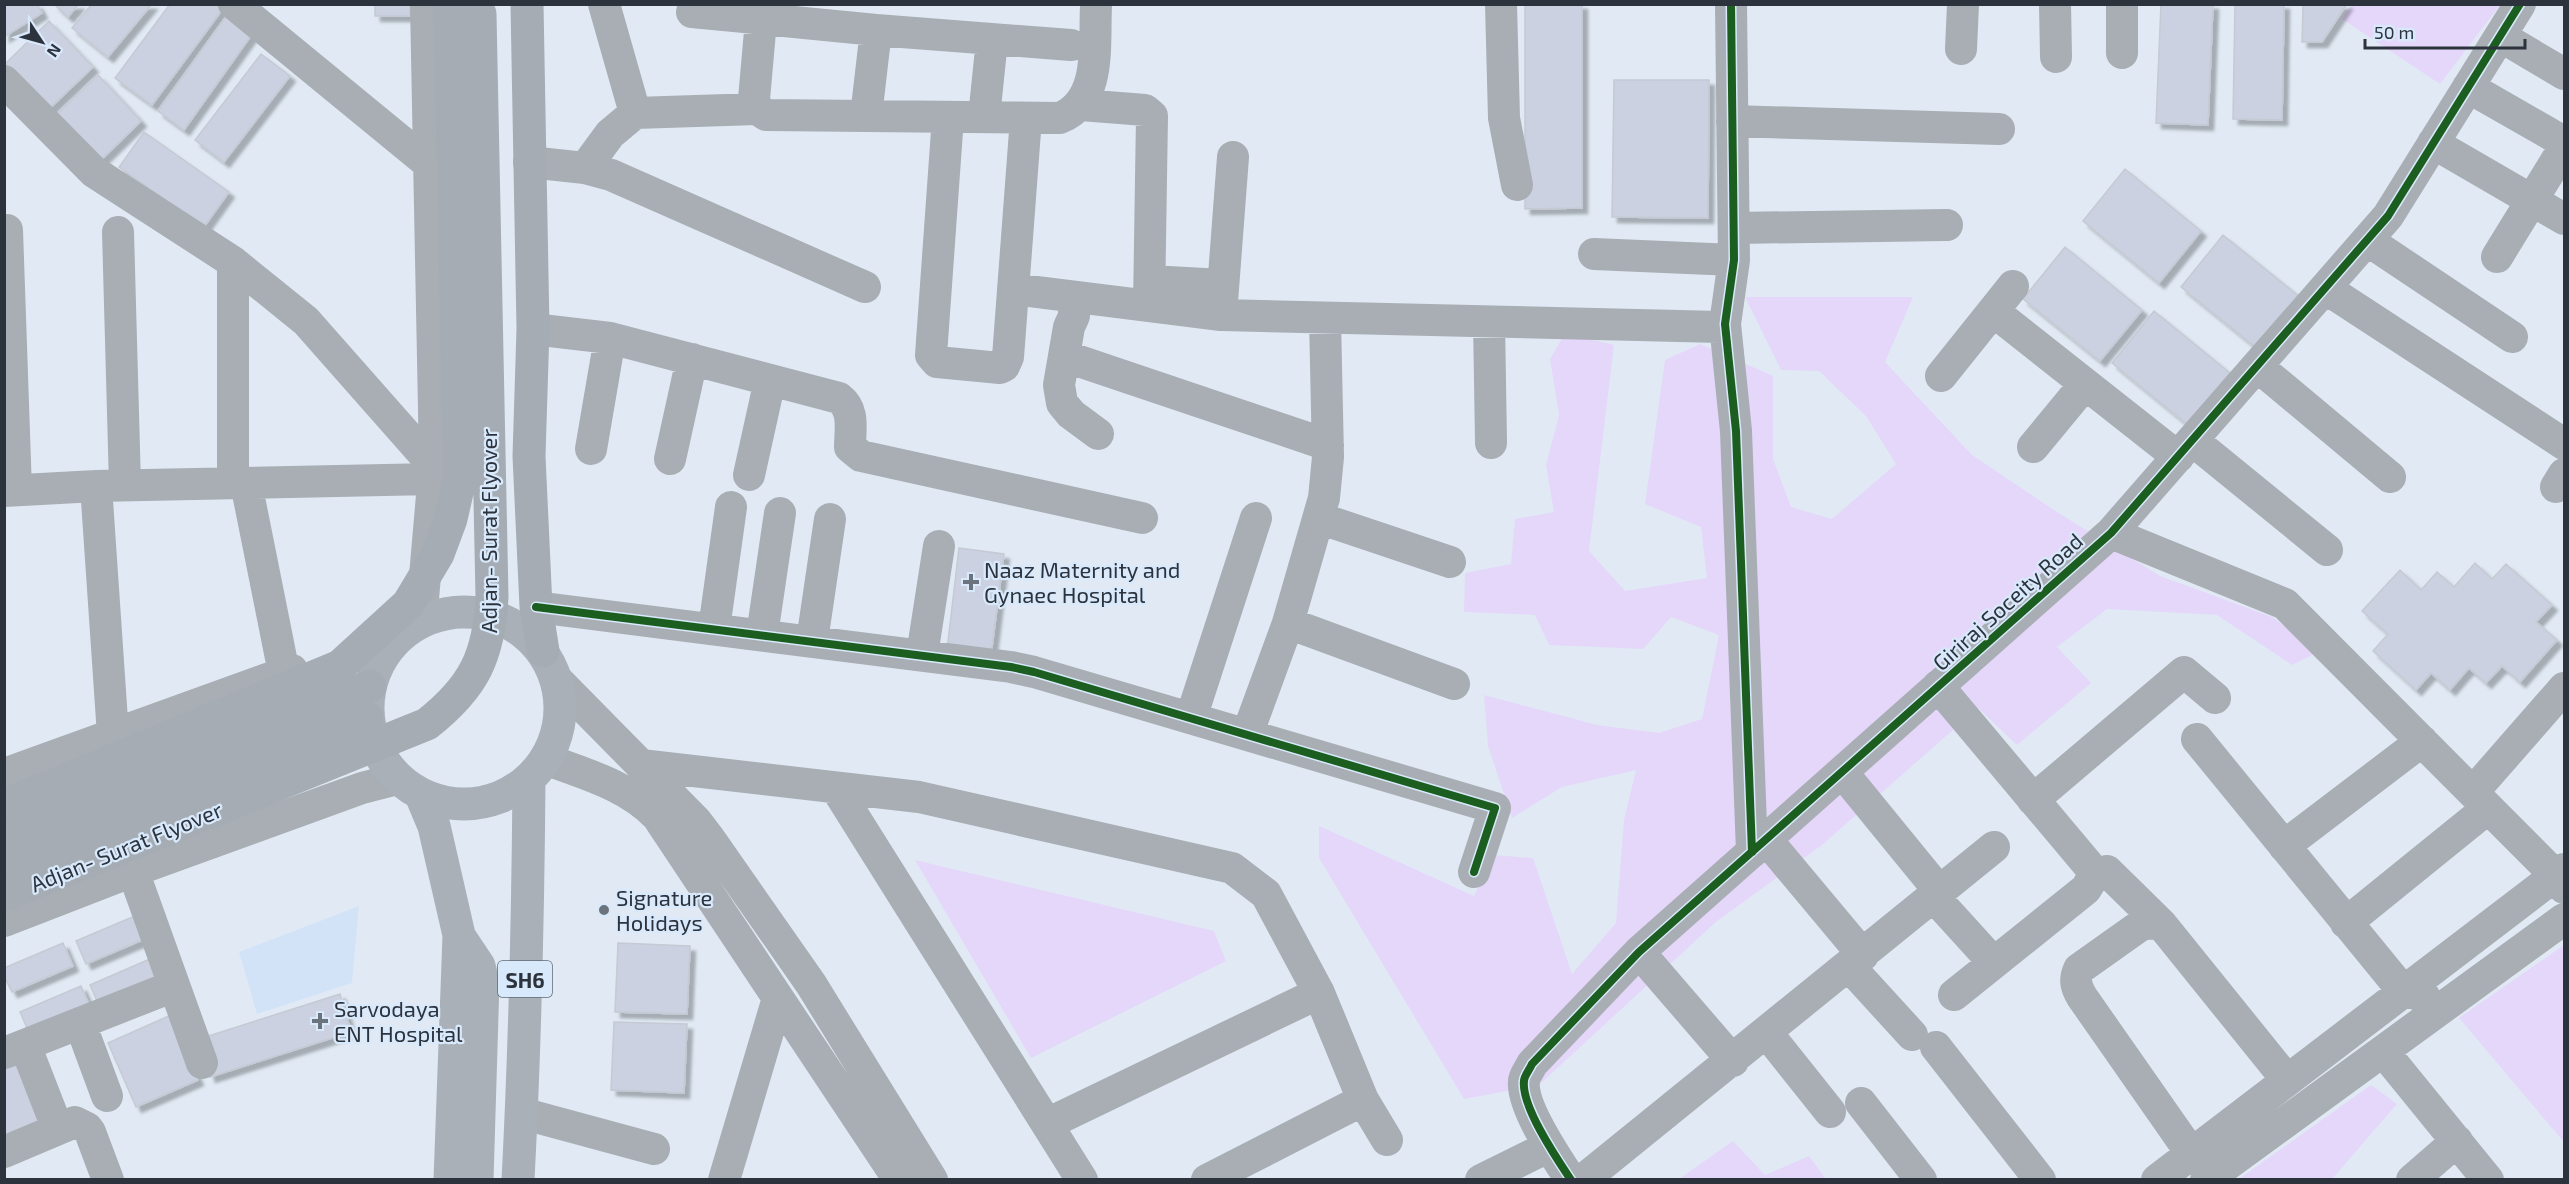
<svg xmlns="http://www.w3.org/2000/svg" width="2569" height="1184" font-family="'Exo 2',sans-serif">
	<defs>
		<filter id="shadow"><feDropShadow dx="5.5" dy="5.5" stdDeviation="1.5" flood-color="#0004"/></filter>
	</defs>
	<rect width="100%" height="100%" fill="#e1eaf4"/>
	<path fill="#d2e3f8" d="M359,906L352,983L257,1014L239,952Z"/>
	<path fill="#e4d7fa" d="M2351,5V4L2500,5L2440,84L2342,19Z
		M1745,297H1913L1885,362L1972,455L2057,512L2160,576L2272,617L2320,651L2292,665L2217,615L2107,609L2057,647L2091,683L2017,745L1978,708L1822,845L1717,921L1539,1085L1464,1099L1319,858V826L1474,896L1492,855L1533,858L1572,974L1616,923L1624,820L1636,770L1562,787L1512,818L1488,746L1484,695L1597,725L1659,733L1702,719L1719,635L1671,617L1643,649L1549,645L1535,615L1464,612L1465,573L1511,564L1515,519L1554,512L1546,465L1559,415L1550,359L1565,333L1614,345L1589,551L1625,591L1707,578L1701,527L1645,504L1665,360L1700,344L1773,376V459L1791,507L1832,519L1896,464L1866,416L1819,371L1781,370Z
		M915,860L1214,931L1226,961L1031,1058Z
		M2564,945V1142L2459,1018Z
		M2371,1085L2397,1104L2332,1179H2239Z
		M1733,1141L1765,1175L1809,1156L1826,1179H1679Z"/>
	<path fill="#cbd1e0" stroke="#c5cad4" stroke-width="1.5" filter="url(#shadow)" d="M4,4H37L42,13L4,37Z
		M54,4H79L68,17Z
		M92,4H152L108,57L72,28Z
		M170,4H215L222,10L152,105L115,78Z
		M375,4H410V16H375Z
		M1525,4H1582V208L1525,209Z
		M2161,4H2213L2208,125L2156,123Z
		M2235,4H2284L2282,120L2233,119Z
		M2303,4H2347L2322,42H2302Z
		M227,15L253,33L184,130L158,111Z
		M49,21L93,67L48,110L5,64Z
		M261,54L290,76L224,162L195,140Z
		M98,75L141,121L97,164L53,118Z
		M1614,80H1709L1708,218L1612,217Z
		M144,132L229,192L204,227L119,167Z
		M2125,169L2201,231L2159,283L2083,221Z
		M2223,235L2300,297L2258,349L2181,287Z
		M2065,247L2142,310L2100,361L2023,299Z
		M2154,311L2230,373L2188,425L2112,363Z
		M959,548L1004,554L990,663L946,658Z
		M2475,563L2492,579L2506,564L2552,605L2536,622L2557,640L2520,682L2502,666L2486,683L2469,668L2450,690L2431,673L2416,690L2373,651L2388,634L2362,611L2400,570L2421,590L2437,572L2454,587Z
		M137,915L147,938L86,964L76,941Z
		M63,943L73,966L12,992L4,976V968Z
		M618,943L690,946L687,1014L615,1012Z
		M152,958L161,982L100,1008L90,985Z
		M81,986L91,1009L30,1035L20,1012Z
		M340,994L351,1032L210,1077L199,1039Z
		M171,1015L198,1080L136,1107L108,1043Z
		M614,1022L687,1024L684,1093L611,1090Z
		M21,1061L48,1125L4,1144V1068Z"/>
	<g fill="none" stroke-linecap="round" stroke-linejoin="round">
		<path stroke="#a8aeb3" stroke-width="32" d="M234,4L429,164
			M604,4L635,113
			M1501,4L1504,118L1517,185
			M1731,4L1734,260L1725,324L1736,431L1752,852
			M2055,4L2056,57
			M2122,4V53
			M692,12L876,30L1071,45
			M761,20L754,99L757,109L766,115L1060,118C1102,101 1094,45 1096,6
			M2500,36L2564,74
			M1961,49L1963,4
			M4,81L94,172L233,262L306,321L434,466
			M2468,87L2564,142
			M1081,105L1145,110L1152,116L1149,306
			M866,116L876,30
			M948,117L931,355L937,362L1000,368L1004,366L1008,357L1026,118
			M984,117L992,40
			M1732,121L1999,129
			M2433,143L2564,219
			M529,162L585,168L611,175L865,287
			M585,168L610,134L635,113L757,109
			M1734,228L1947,225
			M7,230L16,490
			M118,232L125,485
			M2367,240L2512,337
			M1594,254L1734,260
			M2497,257L2564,148
			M1150,281L1223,285
			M2325,288L2564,444
			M1013,289L1221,315L1720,327L1725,324
			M1074,297V316L1069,327L1059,385L1062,403L1071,414L1098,434
			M1993,311L2013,286
			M1221,315L1233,157
			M1489,322L1491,443
			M533,329L610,338L839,398C855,410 850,429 850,447L861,456L1142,518
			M1064,356L1328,445
			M2257,366L2390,477
			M1941,376L1993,311L2178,457
			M2192,440L2327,550
			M2033,447L2085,384
			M591,449L610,338
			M670,459L692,359
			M749,475L770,380
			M233,483V262
			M246,483L284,673
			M96,486L113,735
			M2556,487L2564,474
			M4,491L96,486L432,479
			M1319,518L1450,562
			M2111,533L2285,604L2555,875L2564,888
			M536,607L1011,667L1034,672L1495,808L1474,872
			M421,622L435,461L426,4
			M1288,623L1454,684
			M714,629L731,507
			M762,635L780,513
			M812,641L830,519
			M922,655L939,546
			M556,679L696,821L709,838L811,984L932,1180
			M1938,686L2090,867L2093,877L2086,889L1954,995
			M1191,718L1256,518
			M1247,735L1288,623L1324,498L1328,457L1325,318
			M2197,739L2403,991L2424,996
			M545,759C585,774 627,785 657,816L899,1180
			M641,765L919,797L1232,868L1266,894L1319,993L1363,1100L1387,1140
			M1842,772L1940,892
			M4,774L292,670
			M836,788L1082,1180
			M2473,792L2564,688
			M2033,800L2184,672L2215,698
			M1766,839L1863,955
			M2284,846L2422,741
			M133,871L202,1063
			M2107,871L2162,925
			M1934,897L1994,963
			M4,921L133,871L362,788L397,779
			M2346,923L2488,808
			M1639,952L1733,1061
			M1849,966L1912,1035
			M80,1023L107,1096
			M1767,1033L1830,1112
			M25,1045L53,1117
			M1936,1047L2040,1180
			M2383,1051L2488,1180
			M4,1053L174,986
			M1861,1103L1921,1180
			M521,1113L654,1149
			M1047,1124L1319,993
			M4,1152L75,1122L87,1128L90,1132L108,1180
			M2191,1153L2082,997C2076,987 2074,980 2079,969L2141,925L2151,923L2162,925L2287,1080
			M724,1180L778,998
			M1207,1180L1363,1100
			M1481,1180L1548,1147
			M1571,1180C1557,1159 1521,1106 1524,1081C1524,1076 1530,1069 1532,1064L1639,952L2111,533L2388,216L2520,4
			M1583,1180L1994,847
			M2157,1180L2564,869
			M2206,1180L2564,919
			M2412,1180L2457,1141"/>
		<path stroke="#aab0b8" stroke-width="33" d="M368 708a96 96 0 1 1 192 0a96 96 0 1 1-192 0Z
			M421,795L434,826L459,935L450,1180
			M459,936L479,966L483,982L477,1180
			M518,1180C525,1046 528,913 529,779"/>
		<path stroke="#a5acb3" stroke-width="33" d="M527,4L533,329L529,456L536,607L543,651
			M4,835L370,686
			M4,864L367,718"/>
		<path stroke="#a5acb3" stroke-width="33" d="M4,806L340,666L408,604L438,554L451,519L460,479L450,4
			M4,895L427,724C474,687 489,656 492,597L480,14"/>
		<g stroke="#d9e9fc" stroke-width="11">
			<path id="cycleway" d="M1731,4L1734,260L1725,324L1736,431L1752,852
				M536,607L1011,667L1034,672L1495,808L1474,872
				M1571,1180C1557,1159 1521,1106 1524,1081C1524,1076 1530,1069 1532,1064L1639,952L2111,533L2388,216L2520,4"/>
		</g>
		<use href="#cycleway" stroke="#1b5e20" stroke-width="8"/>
	</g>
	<g fill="#6b737d" stroke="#d9e9fc" stroke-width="2">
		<path d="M968 573h6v6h6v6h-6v6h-6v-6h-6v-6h6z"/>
		<circle cx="604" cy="910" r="6"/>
		<path d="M317 1012h6v6h6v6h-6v6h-6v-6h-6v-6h6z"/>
	</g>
	<g text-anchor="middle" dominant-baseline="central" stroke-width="4.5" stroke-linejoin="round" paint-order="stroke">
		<rect fill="#d9e9fc" stroke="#606a76" stroke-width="1.5" x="498" y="961" width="54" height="36" rx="4.5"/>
		<g font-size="21" font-weight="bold" fill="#2c333d">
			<text x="525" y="979">SH6</text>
		</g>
		<g font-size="22" fill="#2c333d" stroke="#d9e9fc">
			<text transform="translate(488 531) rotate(-90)">Adjan- Surat Flyover</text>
			<text transform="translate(2007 601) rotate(-42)">Giriraj Soceity Road</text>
			<text transform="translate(126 846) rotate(-22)">Adjan- Surat Flyover</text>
		</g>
		<g font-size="22" fill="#2c333d" stroke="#d9e9fc" text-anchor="start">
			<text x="984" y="569">Naaz Maternity and<tspan x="984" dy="25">Gynaec Hospital</tspan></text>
			<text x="616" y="897">Signature<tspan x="616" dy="25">Holidays</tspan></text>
			<text x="334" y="1008">Sarvodaya<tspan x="334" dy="25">ENT Hospital</tspan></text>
		</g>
	</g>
	<rect width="2569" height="1184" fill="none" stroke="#2c333d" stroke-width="12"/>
	<g transform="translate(42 42) rotate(126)" stroke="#d9e9fc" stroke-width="4.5" paint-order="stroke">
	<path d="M0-4.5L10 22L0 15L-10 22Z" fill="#2c333d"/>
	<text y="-9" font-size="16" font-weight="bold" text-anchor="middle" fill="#2c333d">N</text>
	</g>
	<path d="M2365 39v9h160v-9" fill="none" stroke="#2c333d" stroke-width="3"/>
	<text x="2374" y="39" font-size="18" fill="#2c333d" stroke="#d9e9fc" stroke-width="4.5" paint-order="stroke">50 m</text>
</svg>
